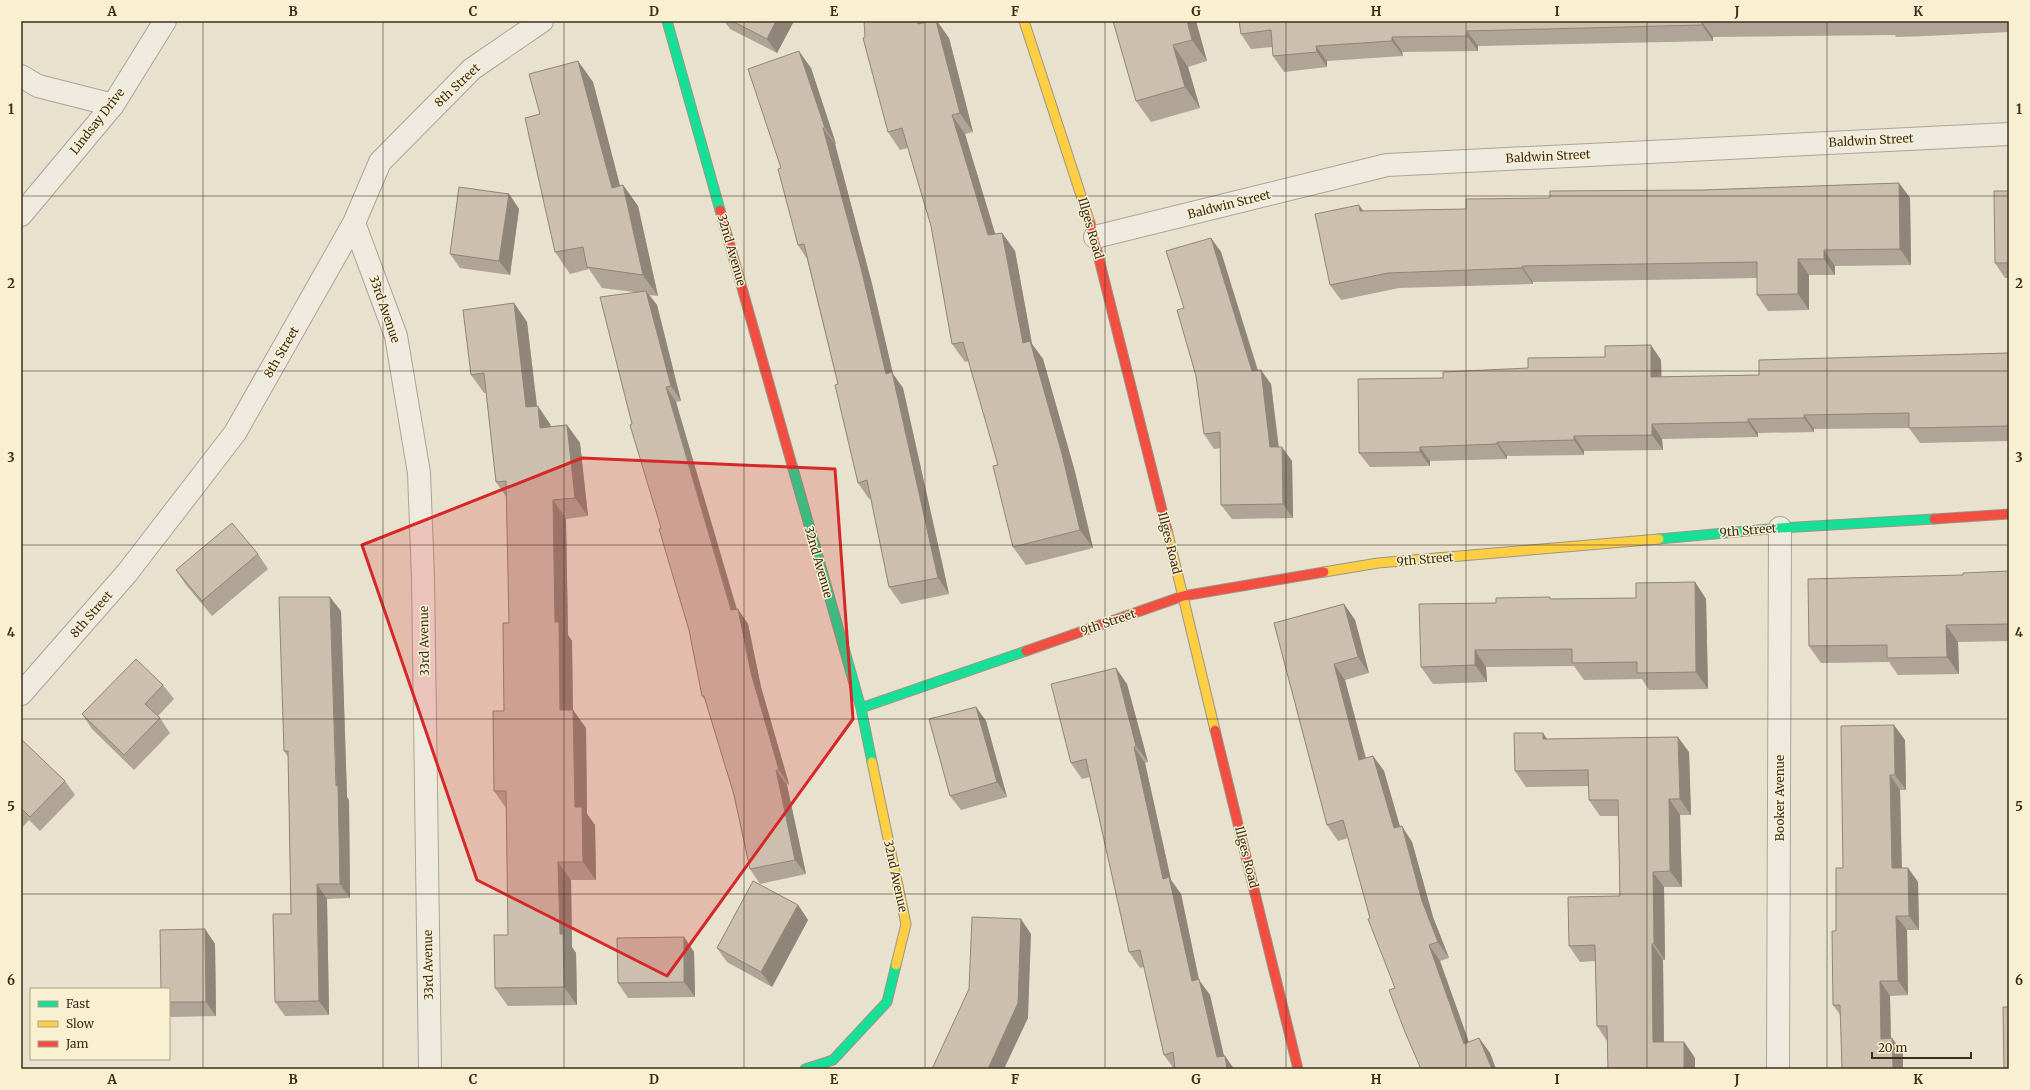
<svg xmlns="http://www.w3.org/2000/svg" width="2030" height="1090" font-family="Merriweather,serif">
	<rect width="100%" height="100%" fill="#e7e1cd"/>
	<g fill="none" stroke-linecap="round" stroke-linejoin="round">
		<g stroke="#aca596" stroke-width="24">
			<path id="street" d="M21,76L38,86L113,105
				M21,215L113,105L165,21
				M354,223L396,336L419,473L423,578L430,1069
				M1095,237L1387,165L2009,134
				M21,694L127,573L235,433L354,223L380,162L472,69L542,21
				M1778,1069L1780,528"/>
		</g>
		<g stroke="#9c9586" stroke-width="11">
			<path id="fast" d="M667,21L720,210
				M792,465L861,708L872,762
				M1659,539L1780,528L1934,519
				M861,708L1026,651
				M805,1069L833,1060L887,1002L896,965"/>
		</g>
		<g stroke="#9c9586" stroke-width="11">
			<path id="slow" d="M1024,21L1090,223
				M1167,530L1215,730
				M1324,572L1378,563L1659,539
				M872,762L906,924L896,965"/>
		</g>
		<g stroke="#9c9586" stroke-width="11">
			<path id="jam" d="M720,210L792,465
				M1090,223L1167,530
				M1934,519L2009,514
				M1026,651L1183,596L1324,572
				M1215,730L1298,1069"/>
		</g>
		<use href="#street" stroke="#efeadf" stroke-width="22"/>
		<use href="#fast" stroke="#16e098" stroke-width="9"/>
		<use href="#slow" stroke="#ffcf43" stroke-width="9"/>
		<use href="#jam" stroke="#f24e42" stroke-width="9"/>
	</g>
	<path fill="#afa495" d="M724,21H794L777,53L730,29Z
		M1113,21H1196L1207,61L1188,67L1200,108L1151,122L1136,101Z
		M1239,21H2009V32L1926,36L1896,37L1895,35L1713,37V41L1478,46V51L1402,52L1403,56L1327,61V67L1284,72L1273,56L1272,47L1251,49L1241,34Z
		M865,37L949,38L973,132L965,134L995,234L1002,233L1015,251L1032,344L1043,359L1075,472L1093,548L1026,565L1013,547L998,465L969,361L965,362L952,344L931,226L908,148L900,150L888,132Z
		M578,61L593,82L620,186L623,185L638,206L658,296L649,295L657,305L681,401L676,402L737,609L748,624L761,687L789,784L787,785L806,874L760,884L750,869L734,795L705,700L702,696L689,630L632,424L634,292L602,288L589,269L570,274L555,252L540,114Z
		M811,68L836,144H835L872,284L893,374L903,388L949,594L901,604L889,587L871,498L869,499L858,483L838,384L807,259L798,245L781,168Z
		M1899,183L1910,198L1911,265L1835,266V275H1809V310L1768,311L1757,295V278L1533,282V284L1399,288L1341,300L1330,285L1363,211L1466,209L1550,198L1703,190Z
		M2009,191V278H2005L1995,263Z
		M509,194L519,209L510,275L460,268L450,254Z
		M1211,238L1221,252L1258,370L1271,384L1279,447L1292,461L1293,518L1232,519L1221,505L1220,448L1214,449L1204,434L1196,376L1184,308Z
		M514,303L527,322L537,406L550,424L551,426L567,425L580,443L588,516L566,519L568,635L572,641L573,710L586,728L587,814L595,825L596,880H571L572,947L576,953L577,1005L508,1006L495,988L508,935L506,808L494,791L504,711L509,623L507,498L496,482L486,393H484L471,375Z
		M2009,353V441L1920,443L1909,428L1814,429V432L1758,433V437L1662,439L1663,450L1584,451V455L1507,456V459L1430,461V466L1370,467L1359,453L1443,378L1528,368L1661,360V377L1759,375Z
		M258,554L268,569L212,616L186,585L176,570Z
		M2009,571V641L1958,642L1959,674L1898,675L1889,662L1821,663L1809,646L1963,575Z
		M1695,582L1706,599L1708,689L1649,690L1642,679L1584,680L1574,666L1486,667L1487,682L1433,684L1421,667L1496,603L1551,599L1636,598Z
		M1344,604L1355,620L1369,673L1345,680L1366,758L1373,756L1384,771L1400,827L1412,842L1433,917L1449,958L1440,961L1469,1042L1479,1038L1490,1053L1496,1069H1421L1395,988L1370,918L1348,838L1338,841L1327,825L1274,623Z
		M341,611L347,797L349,800L350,898L327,899L329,1015L285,1016L275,1002L291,914L288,757L284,751Z
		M1127,684L1148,762L1145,763L1171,880L1181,894L1199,980L1210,995L1224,1056H1225L1234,1069H1174L1164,1055L1144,967L1140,968L1129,952L1090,777L1082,779L1071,763Z
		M163,685L174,699L158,716L160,718L170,733L134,770L92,729L82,714Z
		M976,707L986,721L1007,797L961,810L950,796Z
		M21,739L65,781L75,795L40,831L29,820L21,829Z
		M1547,739L1689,752L1691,815H1680L1682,887H1664L1665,960H1663L1664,1042H1684L1695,1058V1069H1608L1607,1041L1597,1026L1595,961L1580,962L1569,946L1620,896L1618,816H1600L1589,800V786L1526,787L1515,771Z
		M1905,740L1906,790H1900L1902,868H1908L1918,882L1919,930H1907L1908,995L1890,996L1891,1038L1903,1053L1841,1016L1833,1005L1843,868Z
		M798,905L808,920L772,987L727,962L717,948Z
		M205,929L215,944L216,1016L171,1017L169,1014V989Z
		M684,937L694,952L695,997L628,998L618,983Z"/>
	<path fill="#8f8679" d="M776,21H794L777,53L767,39Z
		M918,21H929L918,24Z
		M936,21H937L949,38L973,132L960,113Z
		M1187,21H1196L1207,61L1192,40Z
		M1702,22L1713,37V41L1702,25Z
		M1467,31L1478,46V51L1467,36Z
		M1392,37L1402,52L1403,56L1392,41Z
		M1173,45L1188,67L1200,108L1185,87Z
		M1316,46L1327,61V67L1317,52Z
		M799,51L811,68L836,144L825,128Z
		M578,61L593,82L626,209L612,188Z
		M952,115L965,134L1001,253L988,235Z
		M823,128L835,144L872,284L893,374L903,388L949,594L938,578Z
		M1899,183L1910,198L1911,265L1900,249Z
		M623,185L638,206L658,296L643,275Z
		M509,194L519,209L510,275L499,261Z
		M1359,205L1370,220L1360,211Z
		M1002,233L1015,251L1032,344L1043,359L1075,472L1093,548L1080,530L1023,343Z
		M1211,238L1221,252L1262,385L1252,371Z
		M1824,250L1835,266V275L1824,259Z
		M1798,259L1809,275V310L1798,294Z
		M1522,266L1533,282V284L1522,268Z
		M646,291L657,305L681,401L671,386Z
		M514,303L527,322L539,425L526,407Z
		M1651,345L1661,360L1662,391L1651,377Z
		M1261,370L1271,384L1280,461L1270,447Z
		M666,387L676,402L739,618L738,609L748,624L761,687L789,784L779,770Z
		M538,406L550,424L553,446L540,428Z
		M1804,415L1814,429V432L1804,418Z
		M1748,419L1758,433V437L1748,422Z
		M1652,424L1662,439L1663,450L1652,435Z
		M567,425L580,443L588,516L575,498Z
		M1574,436L1584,451V455L1574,440Z
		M1497,442L1507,456V459L1497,444Z
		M1282,447L1292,461L1293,518L1283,504Z
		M1420,447L1430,461V466L1420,452Z
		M553,500L566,519L568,635L572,641L573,728L560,710L555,622Z
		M1695,582L1706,599L1708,689L1696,672Z
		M330,597L341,611L347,797L349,800L350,898L340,884Z
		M1344,604L1355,620L1369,673L1358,657Z
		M1946,625L1958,642L1959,674L1947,657Z
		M1475,650L1486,667L1487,682L1475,665Z
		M1334,664L1345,680L1370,775L1359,760Z
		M1116,668L1127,684L1148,762L1136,746Z
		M976,707L986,721L1007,797L997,782Z
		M573,710L586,728L587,814L595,825L596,880L583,862L575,807Z
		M1894,725L1905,740L1906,790L1895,775Z
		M1543,733L1554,749L1543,739Z
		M1678,737L1689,752L1691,815L1680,799Z
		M1134,747L1145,763L1171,880L1181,894L1199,980L1210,995L1226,1065L1225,1056L1234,1069H1225L1217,1057L1192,981L1163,879Z
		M1373,756L1384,771L1405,844L1394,828Z
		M776,770L787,785L806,874L795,860Z
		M1890,775L1900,790L1902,882L1892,868Z
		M1669,799L1680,815L1682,887L1670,871Z
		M1402,826L1412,842L1433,917L1449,958L1438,942L1422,901Z
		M558,862L571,880L572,947L576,953L577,1005L564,987L560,934Z
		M1908,868L1918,882L1919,930L1909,916Z
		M1653,872L1664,887L1665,960L1654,944Z
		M317,884L327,899L329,1015L319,1001Z
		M798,905L808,920L772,987L761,972Z
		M1896,916L1907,930L1908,995L1898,981Z
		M1021,919L1031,934L1028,1018L1004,1069H988Z
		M205,929L215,944L216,1016L206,1002Z
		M684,937L694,952L695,997L684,982Z
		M1652,944L1663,960L1664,1058L1653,1042Z
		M1429,945L1440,961L1475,1060L1464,1044Z
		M1880,981L1890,996L1891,1053L1881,1039Z
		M1479,1038L1490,1053L1496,1069H1492Z
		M1892,1038L1903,1053V1069H1893Z
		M1684,1042L1695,1058V1069H1684Z"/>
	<path fill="#ccbfad" stroke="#8f8679" d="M732,21H776L767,39Z
		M864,21H918V24L930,21H936L960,113L952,115L988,235L1002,233L1023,343L1030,341L1062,454L1080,530L1013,547L993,466L998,465L963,342L952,344L931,226L902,128L888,132L863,38L865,37Z
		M1113,21H1187L1192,40L1173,45L1185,87L1136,101Z
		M1239,21H1747L1702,22V25L1467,31V36L1392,37V41L1316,46L1317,52L1273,56L1271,30L1241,34Z
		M799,51L825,128H823L861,268L886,374L892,372L938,578L889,587L867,480L858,483L835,385L838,384L804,244L798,245L778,169L781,168L748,69Z
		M578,61L612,188L623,185L643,275L587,267L583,247L555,252L525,118L540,114L529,74Z
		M1899,183L1900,249L1824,250V259H1798V294L1757,295V262L1522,266V268L1388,273L1330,285L1315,214L1359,205L1360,211L1466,209V199L1550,198V191L1703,190Z
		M459,187L509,194L499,261L450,254Z
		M1994,191H2009V263H1995Z
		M1211,238L1252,371L1261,370L1270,447H1282L1283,504L1221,505L1220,432L1204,434L1196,376L1177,310L1184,308L1166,251Z
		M646,291L671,386L666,387L731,610L738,609L751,673L779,770H776L795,860L750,869L734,795L704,696H702L689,630L659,529L661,528L630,425L632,424L600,297Z
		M514,303L526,407L538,406L540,428L567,425L575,498L553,500L555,622H559L560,710H573L575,807H582L583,862H558L560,934H563L564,987L495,988L494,935H508L506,791H494L493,711H504L503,623H509L506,481L496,482L484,373L471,375L463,310Z
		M1651,345V377L1759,375V360L2009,353V426L1909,428V413L1804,415V418L1748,419V422L1652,424V435L1574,436V440L1497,442V444L1420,447V452L1359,453L1358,379L1443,378V372L1528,368V358L1605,357V346Z
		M232,523L258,554L202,601L176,570Z
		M2009,571V624L1946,625L1947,657L1887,658V645L1809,646L1808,579L1963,575V573Z
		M1695,582L1696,672L1637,673V662L1572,663V649L1475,650V665L1421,667L1419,604L1496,603V598L1550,597V599L1636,598V583Z
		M279,597H330L336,786L338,785L340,884H317L319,1001L275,1002L273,914H291L288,751H284Z
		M1344,604L1358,657L1334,664L1359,760L1373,756L1394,828L1402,826L1422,901L1438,942L1429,945L1464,1044L1479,1038L1492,1069H1421L1405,1032L1389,990L1395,988L1368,919L1370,918L1343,820L1327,825L1274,623Z
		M136,659L163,685L145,704L160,718L124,755L82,714Z
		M1116,668L1136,746L1134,747L1163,879L1169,877L1192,981L1199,979L1217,1057L1225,1056L1227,1069H1175L1173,1052L1164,1055L1140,950L1129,952L1086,759L1071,763L1051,684Z
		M976,707L997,782L950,796L929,719Z
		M1894,725L1895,775H1890L1892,868H1908L1909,916H1896L1898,981H1880L1881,1039L1892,1038L1893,1069H1842L1840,1005H1833L1832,931H1836V868H1843L1841,726Z
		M1514,733H1543V739L1678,737L1680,799H1669L1670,871L1653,872L1654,944H1652L1653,1042H1684V1069H1608L1607,1026H1597L1595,945L1569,946L1568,897L1620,896L1618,800H1589L1588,770L1515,771Z
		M21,739L65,781L30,817L21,808Z
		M753,881L798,905L761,972L717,948Z
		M972,917L1021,919L1018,1003L988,1069H932L969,989Z
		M205,929L206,1002H169V989H161L160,930Z
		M684,937V982L618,983L617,938Z
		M2003,1007H2009V1069H2004Z"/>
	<path fill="#d62828" fill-opacity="0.2" stroke="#d62828" stroke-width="3" stroke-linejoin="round" d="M582,458L835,469L853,719L667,976L477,880L362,545Z"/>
	<path fill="none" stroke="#3c2e1d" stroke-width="1" stroke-opacity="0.55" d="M203,21V1069M383,21V1069M564,21V1069M744,21V1069M925,21V1069M1105,21V1069M1286,21V1069M1466,21V1069M1647,21V1069M1827,21V1069M21,196H2009M21,371H2009M21,545H2009M21,719H2009M21,894H2009"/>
	<g text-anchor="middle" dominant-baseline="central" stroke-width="3" stroke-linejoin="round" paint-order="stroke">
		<g font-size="12" fill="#3c2e1d" stroke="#f9f0d2">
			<text transform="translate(457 85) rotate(-43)">8th Street</text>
			<text transform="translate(97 121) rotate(-52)">Lindsay Drive</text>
			<text transform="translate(1871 140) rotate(-3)">Baldwin Street</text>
			<text transform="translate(1548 156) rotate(-3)">Baldwin Street</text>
			<text transform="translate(1229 204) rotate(-14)">Baldwin Street</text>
			<text transform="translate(1091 228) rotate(74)">Illges Road</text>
			<text transform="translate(732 250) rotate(74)">32nd Avenue</text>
			<text transform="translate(385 309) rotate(71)">33rd Avenue</text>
			<text transform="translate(281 352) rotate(-60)">8th Street</text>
			<text transform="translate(1748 530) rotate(-5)">9th Street</text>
			<text transform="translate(1170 543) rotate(76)">Illges Road</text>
			<text transform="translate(1425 559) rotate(-5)">9th Street</text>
			<text transform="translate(819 562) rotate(74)">32nd Avenue</text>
			<text transform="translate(91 614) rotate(-49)">8th Street</text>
			<text transform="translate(1108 622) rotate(-19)">9th Street</text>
			<text transform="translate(424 641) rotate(-91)">33rd Avenue</text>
			<text transform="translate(1779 798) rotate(-90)">Booker Avenue</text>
			<text transform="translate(1247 857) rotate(76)">Illges Road</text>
			<text transform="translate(896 876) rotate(78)">32nd Avenue</text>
			<text transform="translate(428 965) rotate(-91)">33rd Avenue</text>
		</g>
	</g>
	<rect width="2030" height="1090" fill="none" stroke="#f9f0d2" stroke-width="44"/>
	<rect x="30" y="988" width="140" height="72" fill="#f9f0d2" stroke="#ada28a"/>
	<rect x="38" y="1001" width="20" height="6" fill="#16e098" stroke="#ada28a"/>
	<text x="66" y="1008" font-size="12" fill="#3c2e1d">Fast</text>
	<rect x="38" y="1021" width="20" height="6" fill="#ffcf43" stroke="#ada28a"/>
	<text x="66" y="1028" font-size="12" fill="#3c2e1d">Slow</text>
	<rect x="38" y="1041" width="20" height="6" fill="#f24e42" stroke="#ada28a"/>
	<text x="66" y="1048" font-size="12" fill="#3c2e1d">Jam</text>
	<path d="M1872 1052v6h99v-6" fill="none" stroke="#3c2e1d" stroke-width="2"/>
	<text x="1878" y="1052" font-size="12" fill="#3c2e1d" stroke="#f9f0d2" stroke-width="3" paint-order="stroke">20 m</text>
	<rect x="22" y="22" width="1986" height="1046" fill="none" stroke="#3c2e1d" stroke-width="1.5"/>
	<g font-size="13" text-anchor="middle" font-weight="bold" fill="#3c2e1d">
		<text x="112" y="16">A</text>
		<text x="293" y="16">B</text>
		<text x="473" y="16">C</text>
		<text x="654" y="16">D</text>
		<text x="834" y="16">E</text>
		<text x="1015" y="16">F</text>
		<text x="1196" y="16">G</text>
		<text x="1376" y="16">H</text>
		<text x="1557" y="16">I</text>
		<text x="1737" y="16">J</text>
		<text x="1918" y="16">K</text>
		<text x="11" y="114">1</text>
		<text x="2019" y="114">1</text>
		<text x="11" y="288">2</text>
		<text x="2019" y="288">2</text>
		<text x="11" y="462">3</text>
		<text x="2019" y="462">3</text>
		<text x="11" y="637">4</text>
		<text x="2019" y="637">4</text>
		<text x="11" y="811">5</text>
		<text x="2019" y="811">5</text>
		<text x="11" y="985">6</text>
		<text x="2019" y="985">6</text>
		<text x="112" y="1084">A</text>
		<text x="293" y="1084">B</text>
		<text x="473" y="1084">C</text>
		<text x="654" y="1084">D</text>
		<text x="834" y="1084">E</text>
		<text x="1015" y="1084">F</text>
		<text x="1196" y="1084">G</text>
		<text x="1376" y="1084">H</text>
		<text x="1557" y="1084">I</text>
		<text x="1737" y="1084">J</text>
		<text x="1918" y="1084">K</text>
	</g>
</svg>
